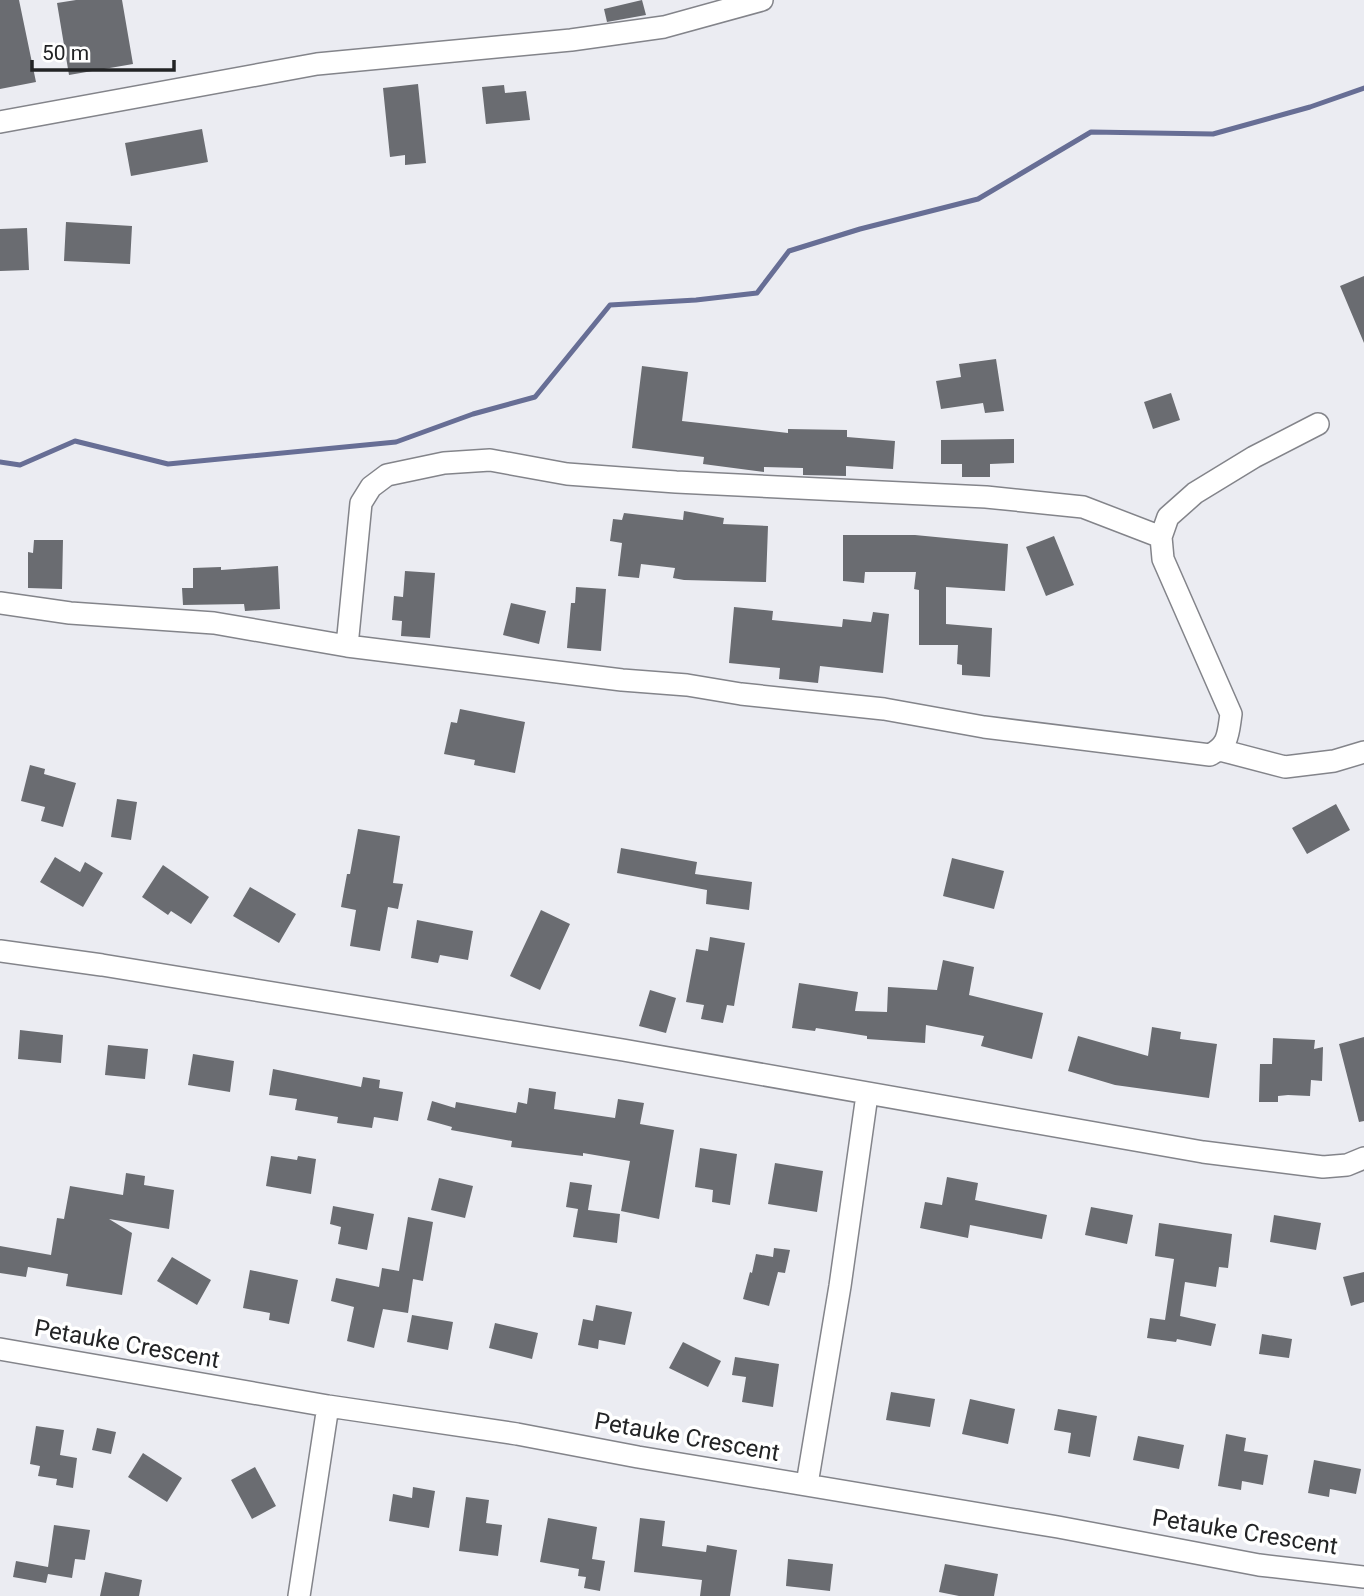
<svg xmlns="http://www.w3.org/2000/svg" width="1364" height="1596" font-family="Roboto,sans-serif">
	<rect width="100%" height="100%" fill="#ebecf2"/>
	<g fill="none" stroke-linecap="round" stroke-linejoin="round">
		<path stroke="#676e95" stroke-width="5" d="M0,462L20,465L75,441L168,464L396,442L473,414L535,397L610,305L696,300L757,293L789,251L860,229L978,199L1091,132L1213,134L1310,107L1364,88"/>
	</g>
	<path fill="#6a6c71" d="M0,0H19L36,82L0,89Z
		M76,0H122L133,64L69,75L57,3Z
		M642,0L646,15L607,22L604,9Z
		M418,84L426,163L405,165V155L390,157L383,88Z
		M504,85L505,93L526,91L530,120L486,124L482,87Z
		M202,129L208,162L131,176L125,143Z
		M66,222L132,226L130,264L64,261Z
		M27,228L29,270L0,271V229Z
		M1364,276V343L1340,286Z
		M996,359L1004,411L985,413L983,403L941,409L936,381L961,377L959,364Z
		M642,366L688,372L682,421L788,433V429L847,430V437L895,441L893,469L846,466V476L803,475V468L764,467V472L703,464L704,457L632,448Z
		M1171,393L1180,420L1153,429L1144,402Z
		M1014,439V463L990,464V477H962V464H941V440Z
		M684,511L724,518L723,524L768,526L766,582L684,580L673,578L675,568L641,564L639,578L618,576L622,543L610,541L613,519L622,520L624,513L683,520Z
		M843,535H915L1008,544L1005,591L946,587V624L992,628L990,677L962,675V665L957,664L958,645H919V590L914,589L916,572H865L864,583L843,581Z
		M1054,536L1074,585L1046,596L1026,547Z
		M34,540H63L62,589L28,588V552L33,553Z
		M278,566L280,609L245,611L244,604L183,605L182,588H193V568L221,567V570Z
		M405,571L435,573L430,638L401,636L402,621L392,620L394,596L403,597Z
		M576,587L606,589L601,651L567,648L571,603H575Z
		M511,603L546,611L539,644L503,635Z
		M734,607L773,611L772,620L842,627L843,619L871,622L873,612L889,614L883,673L820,666L818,683L779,679L780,668L729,663Z
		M460,709L525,722L515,773L474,765L475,760L444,754L451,722L457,723Z
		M30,765L45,769L44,774L76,783L63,827L41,821L45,807L21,801Z
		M117,799L137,802L131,840L111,837Z
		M1336,804L1350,830L1307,854L1292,828Z
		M358,829L400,836L393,883L403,884L398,909L388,907L380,951L350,946L356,910L341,907L347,874H350Z
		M621,848L697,862L695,874L752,882L749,910L706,904L707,890L617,873Z
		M55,857L80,872L85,862L103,873L83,907L40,882Z
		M952,858L1004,871L994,909L943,896Z
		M163,865L209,897L191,924L171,911L168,915L142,897Z
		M250,887L296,914L279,943L233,916Z
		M541,910L570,924L540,990L510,976Z
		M417,920L473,931L468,960L440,955L438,963L411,958Z
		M710,937L745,943L734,1006L727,1005L723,1023L701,1019L704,1005L686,1002L696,949L708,951Z
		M943,960L974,967L969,995L1043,1013L1032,1059L981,1046L984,1036L926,1025L925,1043L867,1039V1036L816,1028L815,1031L792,1028L799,983L858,992L855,1011L887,1012L888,987L937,990Z
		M650,990L676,998L666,1033L639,1026Z
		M1152,1027L1181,1032L1180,1039L1217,1044L1209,1098L1115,1085L1068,1071L1078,1036L1148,1056Z
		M20,1030L63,1035L61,1063L18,1059Z
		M1364,1037V1121L1359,1122L1339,1044Z
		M1273,1038L1315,1040L1314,1049L1323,1047L1322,1081L1311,1080L1310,1096L1288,1095L1278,1096V1102H1259L1260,1064H1272Z
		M108,1045L148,1049L145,1079L105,1075Z
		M193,1054L234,1061L230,1092L188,1085Z
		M273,1069L361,1087L363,1077L380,1080L379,1088L403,1092L398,1121L374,1117L372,1128L337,1123L338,1117L295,1110L297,1099L269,1095Z
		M529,1088L556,1092L554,1109L615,1118L618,1099L644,1103L640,1124L674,1130L659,1219L621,1211L630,1161L583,1153V1156L511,1147L512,1141L451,1130L452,1127L427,1120L432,1101L455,1108L456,1102L516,1113L518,1102L527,1104Z
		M700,1148L737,1154L730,1205L712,1202L713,1190L695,1187Z
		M271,1156L297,1160L298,1156L316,1159L311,1194L266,1186Z
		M775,1163L823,1171L817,1212L768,1204Z
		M126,1173L145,1176L144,1185L174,1190L169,1229L109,1219L132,1233L122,1295L66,1286L68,1274L28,1267L26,1277L0,1273V1246L51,1255L57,1218L64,1219L70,1186L123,1195Z
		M947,1177L978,1183L975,1200L1047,1215L1042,1239L970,1225L968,1238L920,1228L925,1202L942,1205Z
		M439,1178L473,1186L465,1218L431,1210Z
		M570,1182L592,1185L588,1210L620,1214L617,1243L573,1237L578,1209L566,1207Z
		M333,1206L374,1214L367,1250L338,1244L341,1227L330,1224Z
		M1091,1207L1133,1215L1127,1244L1085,1235Z
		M1274,1215L1321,1223L1316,1250L1270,1242Z
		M408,1217L433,1222L423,1281L413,1279L408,1313L383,1309L374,1348L347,1341L354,1307L331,1301L336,1278L379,1287L382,1268L399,1271Z
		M1159,1223L1232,1234L1228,1268L1219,1267L1216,1287L1185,1282L1180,1316L1216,1324L1211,1346L1177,1339L1176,1342L1147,1338L1150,1318L1165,1320L1174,1259L1155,1256Z
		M774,1248L790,1250L785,1273L778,1272L769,1306L743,1299L750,1272L752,1273L756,1254L773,1257Z
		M172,1257L211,1280L197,1305L157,1281Z
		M250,1270L298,1280L289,1324L269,1320L270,1313L243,1308Z
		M1364,1272V1302L1351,1306L1343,1277Z
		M596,1305L632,1312L625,1345L599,1340L598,1349L578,1345L583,1319L593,1321Z
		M412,1315L453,1322L448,1350L407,1342Z
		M495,1323L538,1333L532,1359L489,1348Z
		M1262,1334L1292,1339L1289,1358L1259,1354Z
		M683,1342L721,1361L708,1387L669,1368Z
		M735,1357L779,1364L773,1407L742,1402L746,1377L732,1375Z
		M891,1392L935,1399L930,1427L886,1420Z
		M970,1399L1015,1409L1008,1444L962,1434Z
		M1058,1409L1097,1416L1090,1457L1068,1453L1071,1433L1054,1430Z
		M36,1426L64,1430L60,1455L77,1458L73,1488L56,1485L57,1479L38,1476L40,1466L30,1464Z
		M97,1428L116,1432L111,1454L92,1450Z
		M1226,1434L1246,1438L1244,1451L1268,1455L1263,1485L1242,1481L1241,1490L1218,1486Z
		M1138,1436L1184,1445L1179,1469L1133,1460Z
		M143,1453L182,1478L167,1502L128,1477Z
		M1314,1460L1361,1469L1356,1494L1330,1489L1329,1497L1308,1493Z
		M255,1467L276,1506L252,1519L231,1480Z
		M413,1487L435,1491L429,1528L389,1521L393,1494L412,1498Z
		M466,1497L489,1500L486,1523L502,1525L498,1556L459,1551Z
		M548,1518L597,1527L592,1559L605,1561L600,1591L584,1588L586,1577L578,1576L579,1569L540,1562Z
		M640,1518L665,1521L662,1546L706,1552L707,1545L737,1550L730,1596H700L702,1580L634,1572Z
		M54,1525L90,1530L85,1560L75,1559L72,1578L48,1574L46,1583L13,1577L16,1561L48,1567Z
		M788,1559L833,1564L830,1591L786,1586Z
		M945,1564L998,1574L994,1596H959L939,1592Z
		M105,1572L142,1580L139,1596H100Z"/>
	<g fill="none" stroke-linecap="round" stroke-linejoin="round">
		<g stroke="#83848a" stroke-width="24">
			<path id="street" d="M0,122L317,64L571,40L664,27L762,0
				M0,603L70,613L214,623L347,646L622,680L687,685L741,694L884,709L984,727L1210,755C1229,745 1228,734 1231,714L1163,559L1161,537L1168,517L1195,493L1254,457L1318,424
				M347,646L361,503L371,487L387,475L444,463L490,460L567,474L676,482L986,497L1083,507L1161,537
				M1220,750L1285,767L1334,761L1364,752
				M0,951L102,965L623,1050L1203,1152L1323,1167L1347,1165L1364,1158
				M0,1349L328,1406L517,1434L638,1457L1058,1527L1259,1565L1364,1577
				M807,1484L840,1286L867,1095
				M299,1596L328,1406"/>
		</g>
		<use href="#street" stroke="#fff" stroke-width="21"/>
	</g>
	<g text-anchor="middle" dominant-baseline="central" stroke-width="7" stroke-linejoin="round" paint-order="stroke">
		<g font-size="24" fill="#222325" stroke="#fff">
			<text transform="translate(127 1344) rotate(10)">Petauke Crescent</text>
			<text transform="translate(687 1437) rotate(10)">Petauke Crescent</text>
			<text transform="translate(1245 1532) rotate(9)">Petauke Crescent</text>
		</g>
	</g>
	<path d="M32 60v10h142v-10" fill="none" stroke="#222325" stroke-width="3.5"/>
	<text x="42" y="60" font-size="21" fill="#222325" stroke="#ffffff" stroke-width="5" paint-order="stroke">50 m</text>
</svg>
